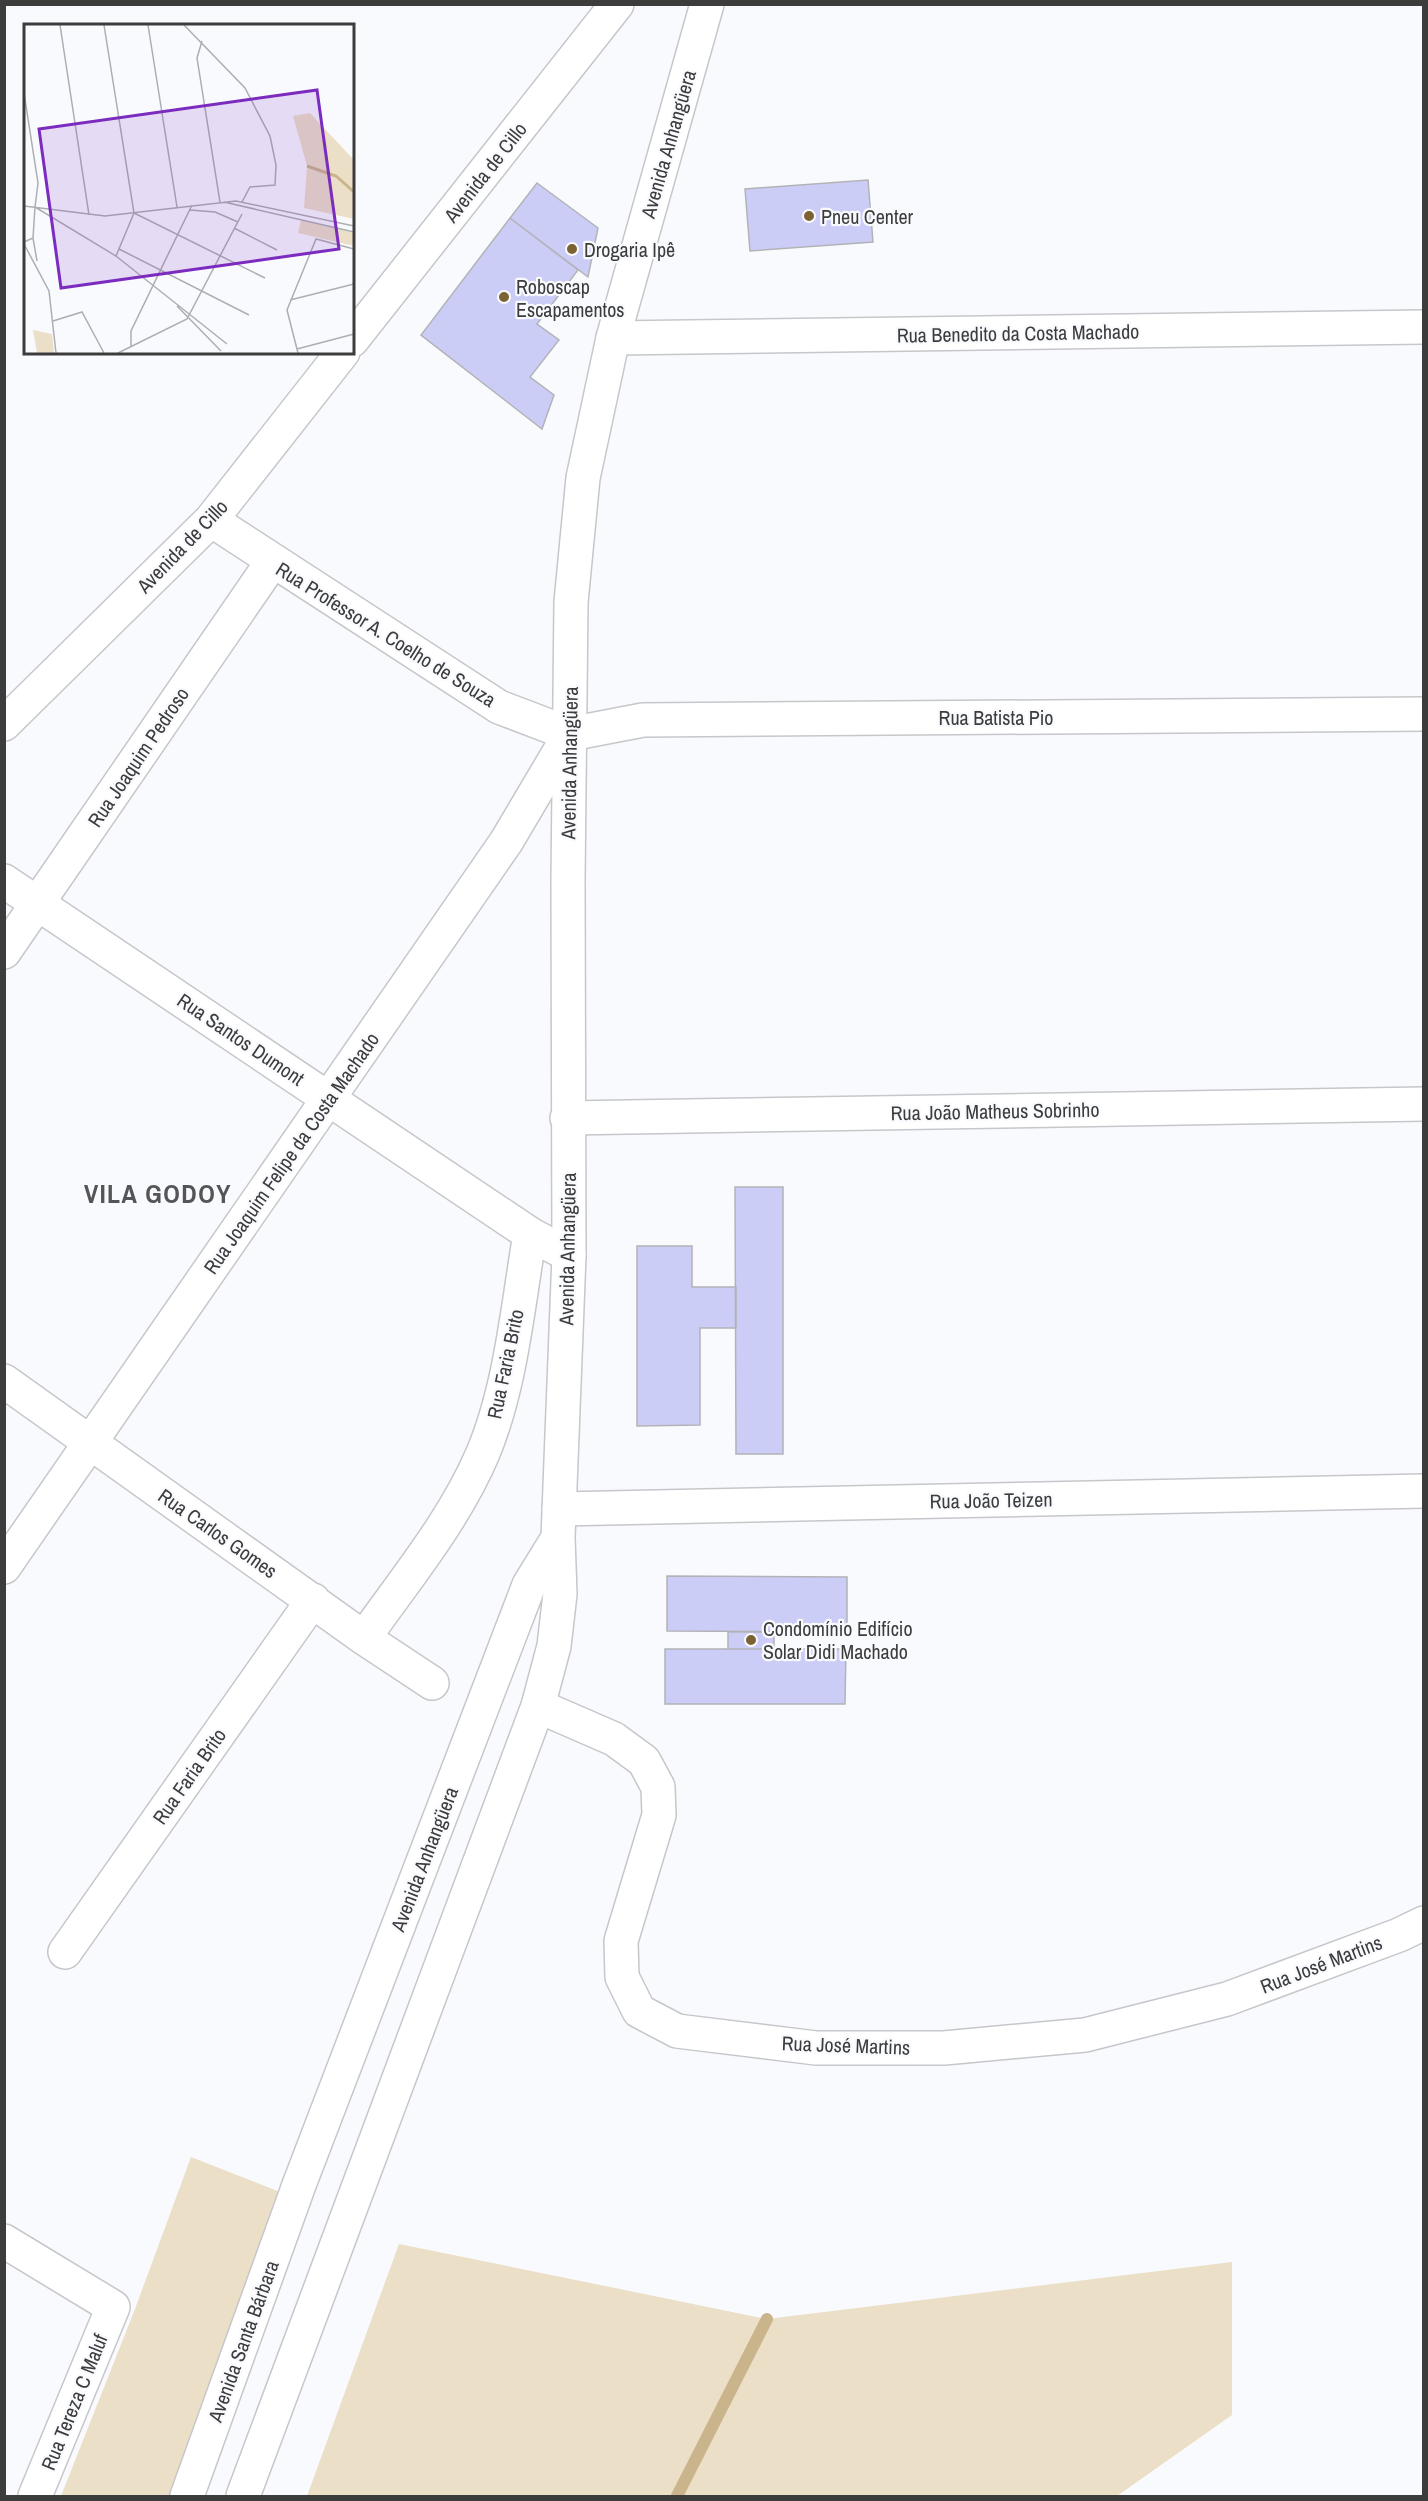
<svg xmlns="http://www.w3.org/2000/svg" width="1428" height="2501" font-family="'Archivo Narrow',sans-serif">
	<rect width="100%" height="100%" fill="#f9fafe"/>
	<path fill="#ecdfc7" d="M191,2157L298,2199L182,2496H61L135,2309Z
		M399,2244L767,2319L1232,2262V2415L1117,2496H307Z"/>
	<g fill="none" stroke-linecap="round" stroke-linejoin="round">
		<path stroke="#c9b48c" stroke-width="12" d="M677,2496L767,2319"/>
	</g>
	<path fill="#cbcdf7" stroke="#b3b3b7" stroke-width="1.5" d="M868,180L873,242L750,251L745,189Z
		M537,183L598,228L588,277L510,218Z
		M510,218L578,270L537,324L559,340L530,377L554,395L542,429L421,335Z
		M735,1187H783V1454H736Z
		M637,1246H692V1287H736V1328H700V1425L637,1426Z
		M667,1576L847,1577V1632L667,1631Z
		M728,1632H774V1649H728Z
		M665,1649H846L845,1704H665Z"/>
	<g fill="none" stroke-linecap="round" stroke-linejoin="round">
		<g stroke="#c6c7ca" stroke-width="36">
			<path id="street" d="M613,338L1424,327
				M4,881L530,1234L569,1255
				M4,952L272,562
				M567,1118L1424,1104
				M4,1381L364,1638L432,1683
				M559,1509L1424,1491
				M4,1567L506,842L570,734L643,720L1424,714
				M364,1638C406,1578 454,1521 483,1453C511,1386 518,1305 530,1234
				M538,1706L614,1739L644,1761L658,1787L659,1815L621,1941L622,1977L639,2011L677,2031L816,2048H944L1085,2035L1227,1999L1399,1935L1424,1923
				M65,1952L313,1600
				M4,2241L113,2307L35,2496"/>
		</g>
		<g stroke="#c6c7ca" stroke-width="36">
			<path id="secondary" d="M352,340L617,4
				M211,520L499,707L570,734
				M4,724L211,520L343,352"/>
		</g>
		<g stroke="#c6c7ca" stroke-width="36">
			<path id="primary" d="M187,2496L299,2185L529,1585L558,1538
				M243,2496L538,1706L554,1646L560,1594L558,1538L569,1255L568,880L571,602L583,478L613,338L707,4"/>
		</g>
		<use href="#street" stroke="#fff" stroke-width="33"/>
		<use href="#secondary" stroke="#fff" stroke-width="33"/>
		<use href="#primary" stroke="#fff" stroke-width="33"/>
	</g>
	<g fill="#7a6232" stroke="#f9fafe" stroke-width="2">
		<circle cx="809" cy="216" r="6"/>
		<circle cx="572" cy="249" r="6"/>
		<circle cx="504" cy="297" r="6"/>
		<circle cx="751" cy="1640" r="6"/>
	</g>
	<g text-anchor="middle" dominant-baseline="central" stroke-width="4.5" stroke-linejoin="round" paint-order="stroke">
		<g font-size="20" fill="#3c3c3d" stroke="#f9fafe">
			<text transform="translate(668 144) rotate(-74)">Avenida Anhangüera</text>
			<text transform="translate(485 172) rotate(-52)">Avenida de Cillo</text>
			<text transform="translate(1018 333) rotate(-1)">Rua Benedito da Costa Machado</text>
			<text transform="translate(182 546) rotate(-46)">Avenida de Cillo</text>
			<text transform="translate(386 634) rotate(32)">Rua Professor A. Coelho de Souza</text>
			<text x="996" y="717">Rua Batista Pio</text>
			<text transform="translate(138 757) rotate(-56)">Rua Joaquim Pedroso</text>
			<text transform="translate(569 763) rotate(-89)">Avenida Anhangüera</text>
			<text transform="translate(241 1039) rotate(34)">Rua Santos Dumont</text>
			<text transform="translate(995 1111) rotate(-1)">Rua João Matheus Sobrinho</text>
			<text transform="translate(291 1153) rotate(-55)">Rua Joaquim Felipe da Costa Machado</text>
			<text transform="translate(567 1249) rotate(-89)">Avenida Anhangüera</text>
			<text transform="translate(505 1364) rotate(-78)">Rua Faria Brito</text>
			<text transform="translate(991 1500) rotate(-1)">Rua João Teizen</text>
			<text transform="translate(218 1533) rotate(35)">Rua Carlos Gomes</text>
			<text transform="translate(189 1776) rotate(-55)">Rua Faria Brito</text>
			<text transform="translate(424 1859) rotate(-69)">Avenida Anhangüera</text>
			<text transform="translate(1321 1964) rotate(-21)">Rua José Martins</text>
			<text transform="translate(846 2045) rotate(2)">Rua José Martins</text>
			<text transform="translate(243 2341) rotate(-70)">Avenida Santa Bárbara</text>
			<text transform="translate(74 2402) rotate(-68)">Rua Tereza C Maluf</text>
		</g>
		<g font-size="20" fill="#3c3c3d" stroke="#f9fafe" text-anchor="start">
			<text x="821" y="216">Pneu Center</text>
			<text x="584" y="249">Drogaria Ipê</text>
			<text x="516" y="286">Roboscap<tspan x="516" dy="23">Escapamentos</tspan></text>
			<text x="763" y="1628">Condomínio Edifício<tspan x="763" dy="23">Solar Didi Machado</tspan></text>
		</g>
		<g font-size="26" font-weight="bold" letter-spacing="1.5" fill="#555558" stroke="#f9fafe">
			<text x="158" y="1193">VILA GODOY</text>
		</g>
	</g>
	<g transform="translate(24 24)">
		<rect width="330" height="330" fill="#f9fafe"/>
		<path d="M286,89L330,136V195L280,184L283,142L269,92ZM277,196L330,209V222L274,209ZM9,306L28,310L30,329H13Z" fill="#ecdfc7"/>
		<path fill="none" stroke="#c9b48c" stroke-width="3" d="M283,142L312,152L330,168"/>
		<path fill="none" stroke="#adaeb1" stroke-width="1.5" d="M36,1L65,191M80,1L110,189L241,254M124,1L153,183M160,1L221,64L246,112L252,141L251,161L226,163L218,178M178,17L173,34L196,178M0,69L14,159L11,183M200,178L330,208M0,182L81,192L212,177L330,202M11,183L92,232L203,320M166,186L191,188L214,198M210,204L253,226M9,214L13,237M0,218L9,214L11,183M0,220L25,267L32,329M95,225L225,291M92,232L110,189M266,276L330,260M153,282L197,327M29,297L58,288L80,329M107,323V307L168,181M273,325L330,310M94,329L163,295L218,190M274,329L263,286L292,215L330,225"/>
		<path fill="#7b2cbf" fill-opacity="0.15" stroke="#7b2cbf" stroke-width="3" d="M293,66L315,225L37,264L15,105Z"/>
		<rect width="330" height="330" fill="none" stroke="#3c3c3d" stroke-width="3"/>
	</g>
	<rect width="1428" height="2501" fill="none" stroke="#3c3c3d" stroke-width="12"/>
</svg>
